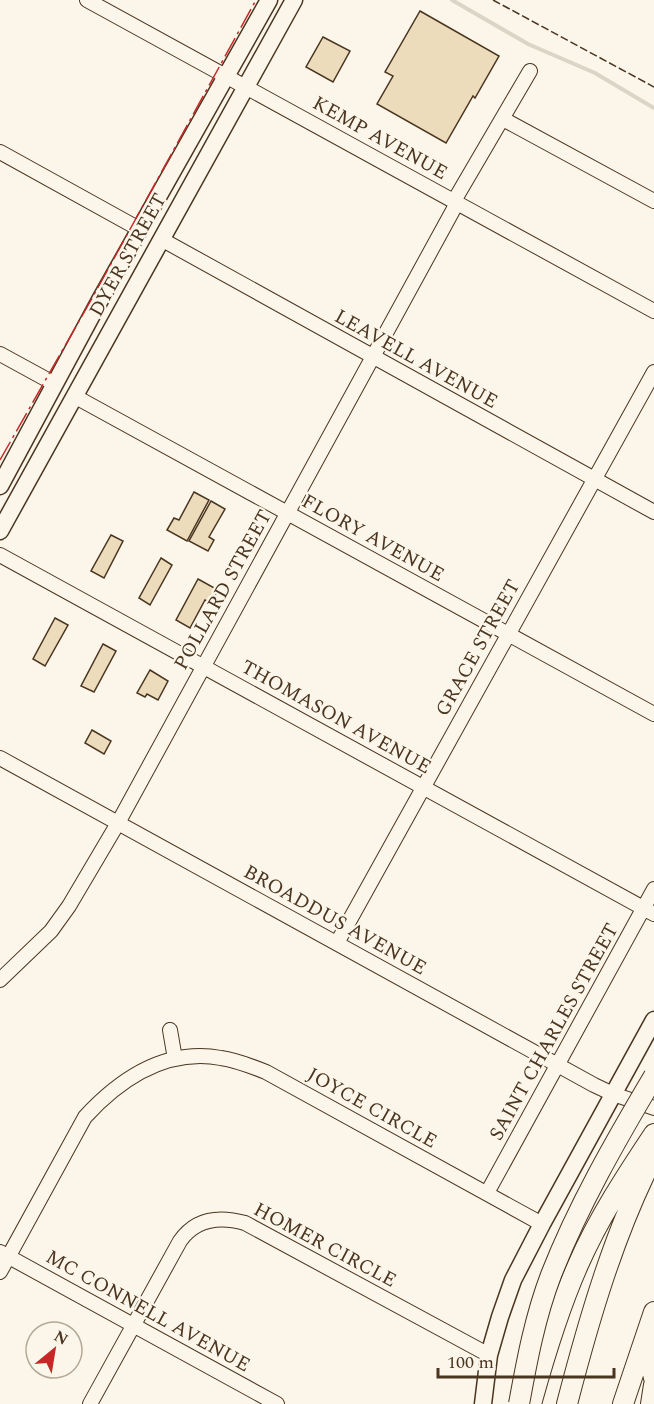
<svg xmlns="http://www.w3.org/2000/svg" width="654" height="1404" font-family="Spectral,serif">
	<rect width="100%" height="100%" fill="#fbf6e9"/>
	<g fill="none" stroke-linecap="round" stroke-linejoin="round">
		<path stroke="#dcd4c6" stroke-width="4" d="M452,0L528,44L595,73L654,108"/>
	</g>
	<path fill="#ecdcbc" stroke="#4a3520" stroke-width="1.5" d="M420,11L499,56L475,98L473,96L446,143L377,104L393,76L385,72Z
		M323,37L350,51L333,82L306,67Z
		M194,492L209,500L187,541L167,530L174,518L179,520Z
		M211,501L225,509L209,537L214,540L208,551L189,541Z
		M111,535L123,541L104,578L91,571Z
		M161,558L172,565L150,605L139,598Z
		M198,579L218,590L211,603L205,600L190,628L176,620Z
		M55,618L68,625L45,666L33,659Z
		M103,644L116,651L94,692L81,686Z
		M150,670L168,681L158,700L147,694L145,697L137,693Z
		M92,730L111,741L104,754L85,743Z"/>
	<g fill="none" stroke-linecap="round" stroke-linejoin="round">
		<g stroke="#4a3520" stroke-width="16">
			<path id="minor" d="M87,0L654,311
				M503,119L654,201
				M0,152L141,230
				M454,201L530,71
				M161,239L654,512
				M0,354L55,384
				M74,396L654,714
				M0,555L654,914
				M0,758L594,1085L613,1094L654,1108
				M337,943L654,372
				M0,980L51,931L69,906L118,823L457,203
				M170,1030L175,1059
				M487,1193L654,889
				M0,1252L277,1404
				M0,1272L85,1117C120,1079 166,1048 221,1058C236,1060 251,1066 266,1072L542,1224
				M90,1404L180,1241C196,1218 220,1216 245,1223L489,1355"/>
		</g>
		<g stroke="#4a3520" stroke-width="19">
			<path id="major" d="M0,486L100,300L269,0
				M0,531L294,0
				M483,1404L489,1355L500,1317L513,1280L542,1224L654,1020"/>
		</g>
		<g stroke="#4a3520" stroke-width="22">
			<path id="highway" d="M645,1340L654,1378
				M531,1404C544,1357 558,1310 578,1265C598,1219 626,1176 654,1134
				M567,1404C589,1319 614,1233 654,1155
				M623,1404L654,1312
				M651,1404L654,1385"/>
		</g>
		<use href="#minor" stroke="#fbf6e9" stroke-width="14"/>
		<use href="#major" stroke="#fbf6e9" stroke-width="16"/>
		<use href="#highway" stroke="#fbf6e9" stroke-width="20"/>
		<g stroke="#4a3520" stroke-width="22" stroke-linecap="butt">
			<path id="highway-bridge" d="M519,1404C527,1360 535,1317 551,1275C578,1206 616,1140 654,1076"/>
		</g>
		<use href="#highway-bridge" stroke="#fbf6e9" stroke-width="20"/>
		<path stroke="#4a3520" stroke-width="1.5" stroke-dasharray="8 3" stroke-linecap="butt" d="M493,0L654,87"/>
		<path stroke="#c62828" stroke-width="1.5" stroke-dasharray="21 4.5 3 4.5" stroke-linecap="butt" d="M0,460L95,293L256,0"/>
	</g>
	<g text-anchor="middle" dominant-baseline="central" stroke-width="4.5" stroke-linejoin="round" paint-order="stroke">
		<g font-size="20" fill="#4a3520" stroke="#fbf6e9">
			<text transform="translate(380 138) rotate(29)">KEMP AVENUE</text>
			<text transform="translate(128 255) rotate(-61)">DYER STREET</text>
			<text transform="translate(416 359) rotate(29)">LEAVELL AVENUE</text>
			<text transform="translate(373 538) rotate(29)">FLORY AVENUE</text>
			<text transform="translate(223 590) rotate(-61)">POLLARD STREET</text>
			<text transform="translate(478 648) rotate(-61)">GRACE STREET</text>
			<text transform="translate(336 717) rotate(29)">THOMASON AVENUE</text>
			<text transform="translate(335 920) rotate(29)">BROADDUS AVENUE</text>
			<text transform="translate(554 1032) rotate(-61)">SAINT CHARLES STREET</text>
			<text transform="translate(372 1108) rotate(29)">JOYCE CIRCLE</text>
			<text transform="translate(325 1245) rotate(28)">HOMER CIRCLE</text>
			<text transform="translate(148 1311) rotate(29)">MC CONNELL AVENUE</text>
		</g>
	</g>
	<g transform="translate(54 1350) rotate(30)"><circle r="28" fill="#fbf6e9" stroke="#b4a999" stroke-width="1.5"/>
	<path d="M0-4.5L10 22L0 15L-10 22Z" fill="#c62828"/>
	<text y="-9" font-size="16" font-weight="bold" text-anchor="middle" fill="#4a3520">N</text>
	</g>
	<path d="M438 1368v9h176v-9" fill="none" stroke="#4a3520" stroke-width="3"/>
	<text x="447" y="1368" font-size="18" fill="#4a3520" stroke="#fbf6e9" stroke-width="4.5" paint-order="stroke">100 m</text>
</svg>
